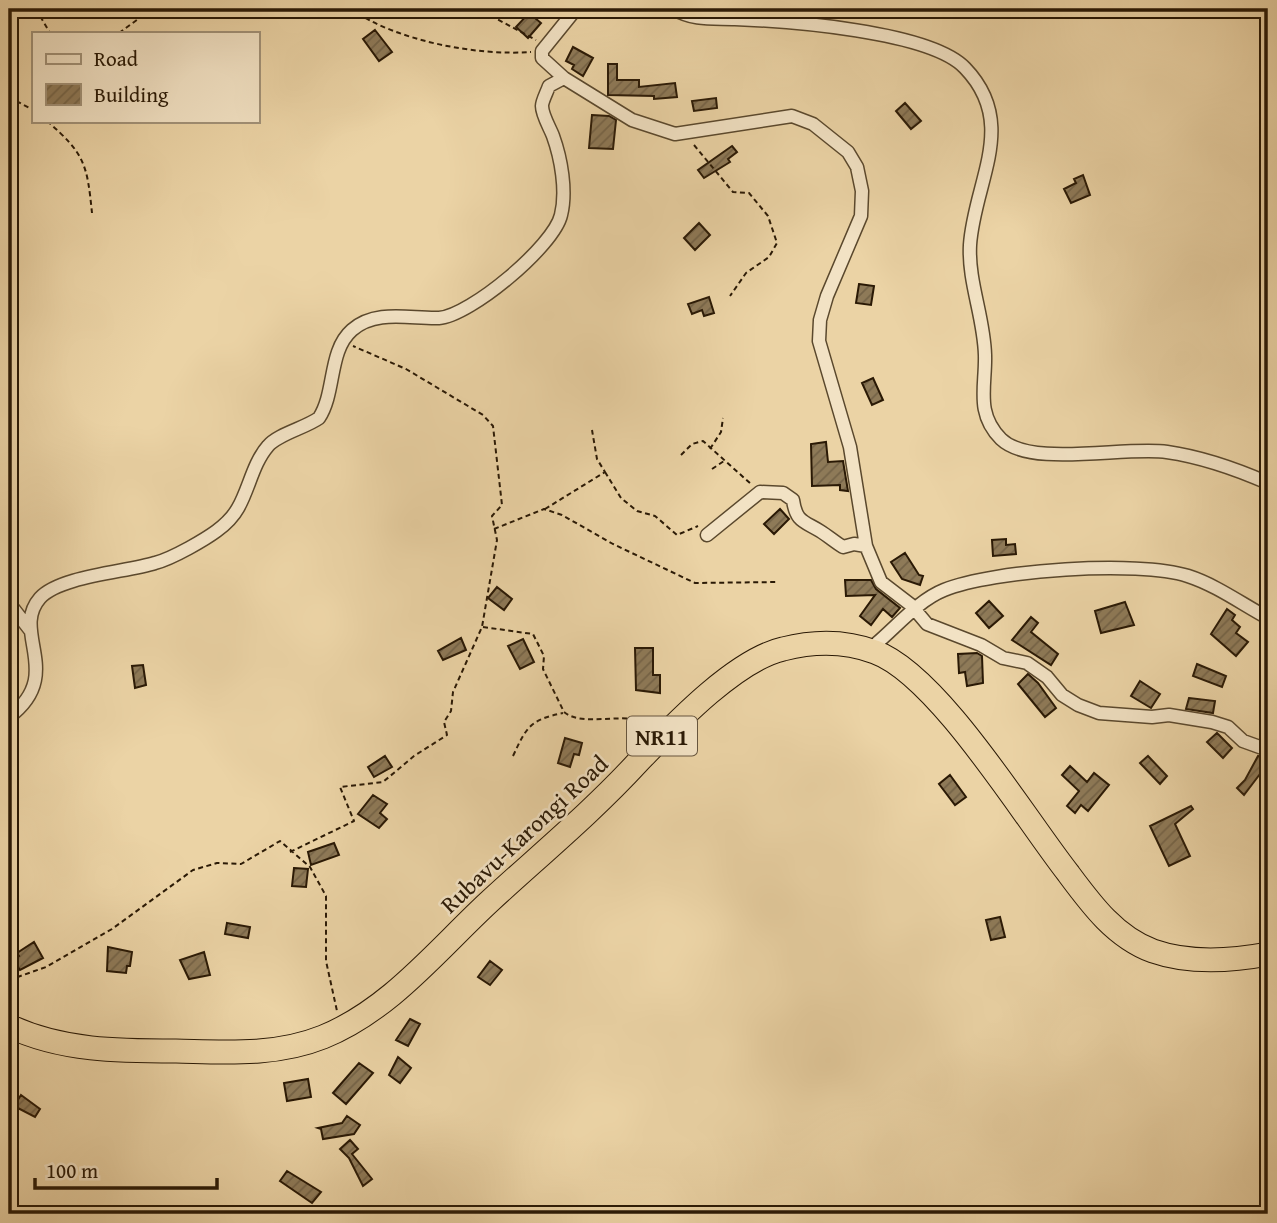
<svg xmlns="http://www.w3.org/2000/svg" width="1277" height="1223" font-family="'Gentium Book Plus',serif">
	<defs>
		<pattern id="building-hatch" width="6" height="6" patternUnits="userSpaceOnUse" patternTransform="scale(1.75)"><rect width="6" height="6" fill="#8e7a58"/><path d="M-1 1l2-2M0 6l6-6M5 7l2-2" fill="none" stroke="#746347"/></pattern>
	</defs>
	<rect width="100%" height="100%" fill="#ebd3a5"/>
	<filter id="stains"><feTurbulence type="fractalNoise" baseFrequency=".00286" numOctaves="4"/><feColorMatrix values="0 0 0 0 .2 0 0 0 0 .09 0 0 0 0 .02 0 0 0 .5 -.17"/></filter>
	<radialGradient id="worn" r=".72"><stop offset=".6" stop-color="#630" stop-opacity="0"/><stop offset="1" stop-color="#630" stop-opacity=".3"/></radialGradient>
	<path fill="url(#building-hatch)" stroke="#2a1905" stroke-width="2" d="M529,13L541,23L528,38L516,27Z
		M375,30L392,52L379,61L363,39Z
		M573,47L593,58L583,76L572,69L574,65L566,61Z
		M608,64H617V80H639V87L675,83L677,97L654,99V96L608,95Z
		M716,98L717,108L694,111L692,101Z
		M905,103L921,121L911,129L896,111Z
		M592,115L609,116L616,120L613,149L589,148Z
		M732,146L737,152L728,159L730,162L704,178L698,170Z
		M1083,175L1090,195L1071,203L1064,189L1076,183L1074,179Z
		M699,223L710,235L695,250L684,238Z
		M859,284L874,286L871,305L856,303Z
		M709,297L714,313L704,316L702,310L692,314L688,304Z
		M873,378L883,400L872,405L862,383Z
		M826,442L828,462L843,461L848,491L840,490V485L812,486L811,444Z
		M780,509L789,519L774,534L764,524Z
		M1006,539V545L1015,544L1016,554L993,556L992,540Z
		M905,553L919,575L923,576L920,585L902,579L891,562Z
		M845,580H871L876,589L900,608L892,617L883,609L871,625L860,616L875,595L846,596Z
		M497,587L512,599L504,610L488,598Z
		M989,601L1003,616L989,628L976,613Z
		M1125,602L1134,625L1101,633L1095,611Z
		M1227,609L1235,615L1232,620L1240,627L1236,633L1248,642L1236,656L1211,634Z
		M1031,617L1038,623L1031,632L1058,654L1051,665L1012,640Z
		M461,638L466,650L443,660L438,651Z
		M523,639L534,662L520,669L508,646Z
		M635,648H653V675H660V693L636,690Z
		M977,653L982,656L983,683L967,686L965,672L959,673L958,654Z
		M1197,664L1226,676L1222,687L1193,676Z
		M143,665L146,685L135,688L132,666Z
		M1028,674L1038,683L1056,708L1045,717L1018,684Z
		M1140,681L1160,694L1151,708L1131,696Z
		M1189,698L1215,701L1213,713L1186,709Z
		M1217,733L1232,748L1223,758L1207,742Z
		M565,738L582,743L579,755L574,754L570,767L558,763Z
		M385,756L392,767L374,777L368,767Z
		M1148,756L1167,776L1160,784L1140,763Z
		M1258,756L1268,759V773L1263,770L1244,795L1237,788L1245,780Z
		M1070,766L1087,782L1094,773L1109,785L1088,811L1081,805L1075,813L1067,806L1079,791L1062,775Z
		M950,775L966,797L955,805L939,784Z
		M373,795L387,804L380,813L387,819L379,828L358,814Z
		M1191,806L1193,809L1175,824L1190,856L1169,866L1150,826Z
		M334,843L339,855L311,865L308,852Z
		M294,868L308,869L306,887L292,886Z
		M1000,917L1005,937L991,940L986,920Z
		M227,923L250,927L248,938L225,934Z
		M34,942L43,958L20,970L13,960L19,956L17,953Z
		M108,947L132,952L130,966H127L126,973L107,971Z
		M204,952L210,975L189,979L180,960Z
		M490,961L502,970L490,985L478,977Z
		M410,1019L420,1024L408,1046L396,1040Z
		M398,1057L411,1068L400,1083L389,1075Z
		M359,1063L373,1073L346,1104L333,1093Z
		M308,1079L311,1097L287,1101L284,1083Z
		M21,1095L40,1109L35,1117L14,1106Z
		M347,1116L360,1125L354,1134L323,1139L321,1129L318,1128L342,1123Z
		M350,1140L358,1149L352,1154L372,1179L363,1186L349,1158L340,1149Z
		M287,1171L321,1192L312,1203L280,1181Z"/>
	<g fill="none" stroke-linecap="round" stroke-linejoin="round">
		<g stroke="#5a482d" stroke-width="15">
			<path id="street" d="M674,9C694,21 713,18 735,19C787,21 930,31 965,68C1019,124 974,182 970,245C968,282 984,317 985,355C986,386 975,413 1001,439C1031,468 1124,446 1167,452C1202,457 1236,469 1268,483
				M564,78L632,120L675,134L792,116L813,124L848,152L857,167L862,191L861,216L827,296L820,320L819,341L850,447L866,546L881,582L911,605L927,624L981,645L1003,658L1027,663L1047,677L1062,695L1078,705L1099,713L1152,717L1169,715L1212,722L1228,727L1243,741L1268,750
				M707,535L760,492L783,493L793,500C796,522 804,521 820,531C828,536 835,542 843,547L854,544L866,546
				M9,603L30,630
				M873,651L877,643C898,625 919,600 944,590C993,570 1138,560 1188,576C1216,585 1242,604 1268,618
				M9,717C66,674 10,632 40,598C60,576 127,572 155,563C167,560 178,554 189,548C207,538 228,526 238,508C249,489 253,463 268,446C278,434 305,428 319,418C336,392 328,351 352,330C376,309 410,319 439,318C470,316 554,246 561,215C567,191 561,158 553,136C550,128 542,115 542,106C542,101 547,92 549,86L564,78L542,58V51L576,9"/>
		</g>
		<g stroke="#2a1905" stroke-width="25">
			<path id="highway" d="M9,1026C62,1051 119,1051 176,1051C226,1052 276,1056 323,1037C390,1010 438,949 490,901C540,855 592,812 638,762C673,726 735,660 783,649C814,641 846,641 875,652C938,675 1024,817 1068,873C1091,904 1115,937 1153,951C1190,964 1231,961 1268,954"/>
		</g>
		<path stroke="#2a1905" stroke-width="2" stroke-dasharray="5 3.5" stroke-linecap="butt" d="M36,9L50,33
			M351,9C396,41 477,56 531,52
			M485,9L495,18L536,40
			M366,18L368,9
			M119,33L152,9
			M9,97L33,110
			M47,121C85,154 87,164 92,213
			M694,145L733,192L749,193L768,216L777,243L769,257L746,273L730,296
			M710,449L721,432L723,418
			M681,455L692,444L703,441L751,484
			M712,469L724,461
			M605,472L621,498L637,511L655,516L677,535L698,526
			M545,509L605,472L597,459L592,430
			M494,529L544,509L562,515L613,544L695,583L778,582
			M483,627L533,634L544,656L543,669L564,712C584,728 622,711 649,723
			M513,756C527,726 530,720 563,713
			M290,852L354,821L340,787L383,782L414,756L447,735L444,722L451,711L453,692L482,627L497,540L492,516L502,505L493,426L483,415L406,369L353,346
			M9,980L46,967L112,929L193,870L217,863L241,864L280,841L310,867L326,896V961L337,1011"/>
		<use href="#street" stroke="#f2e2c4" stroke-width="12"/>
		<use href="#highway" stroke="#ebd3a5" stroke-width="23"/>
	</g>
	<g text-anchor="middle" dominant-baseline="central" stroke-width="5" stroke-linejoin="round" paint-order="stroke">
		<rect fill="#f2e2c4" stroke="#66553e" stroke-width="2" x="627" y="716.5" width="70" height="39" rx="5"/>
		<g font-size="23" font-weight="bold" fill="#2a1905">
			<text x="662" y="736">NR11</text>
		</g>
		<g font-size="24" fill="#2a1905" stroke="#f2e2c4">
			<text transform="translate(524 834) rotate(-43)">Rubavu-Karongi Road</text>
		</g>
	</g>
	<rect width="1277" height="1223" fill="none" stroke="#ebd3a5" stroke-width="35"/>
	<rect x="10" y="10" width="1256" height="1202" fill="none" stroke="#2a1905" stroke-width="3.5"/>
	<rect x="18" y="18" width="1242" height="1188" fill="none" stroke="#2a1905" stroke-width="2"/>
	<rect x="32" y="32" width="228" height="91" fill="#f2e2c4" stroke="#a29278" stroke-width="2"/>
	<rect x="46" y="54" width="35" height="10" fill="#f2e2c4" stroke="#a29278" stroke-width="2"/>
	<text x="94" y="66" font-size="21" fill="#2a1905">Road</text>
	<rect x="46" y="84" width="35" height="21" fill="url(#building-hatch)" stroke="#a29278" stroke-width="2"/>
	<text x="94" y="102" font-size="21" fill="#2a1905">Building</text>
	<path d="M35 1178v10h182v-10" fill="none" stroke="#2a1905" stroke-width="3.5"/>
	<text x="46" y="1178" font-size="21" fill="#2a1905" stroke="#f2e2c4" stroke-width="5" paint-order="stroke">100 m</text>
	<rect width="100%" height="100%" filter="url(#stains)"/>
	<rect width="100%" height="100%" fill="url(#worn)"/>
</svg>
